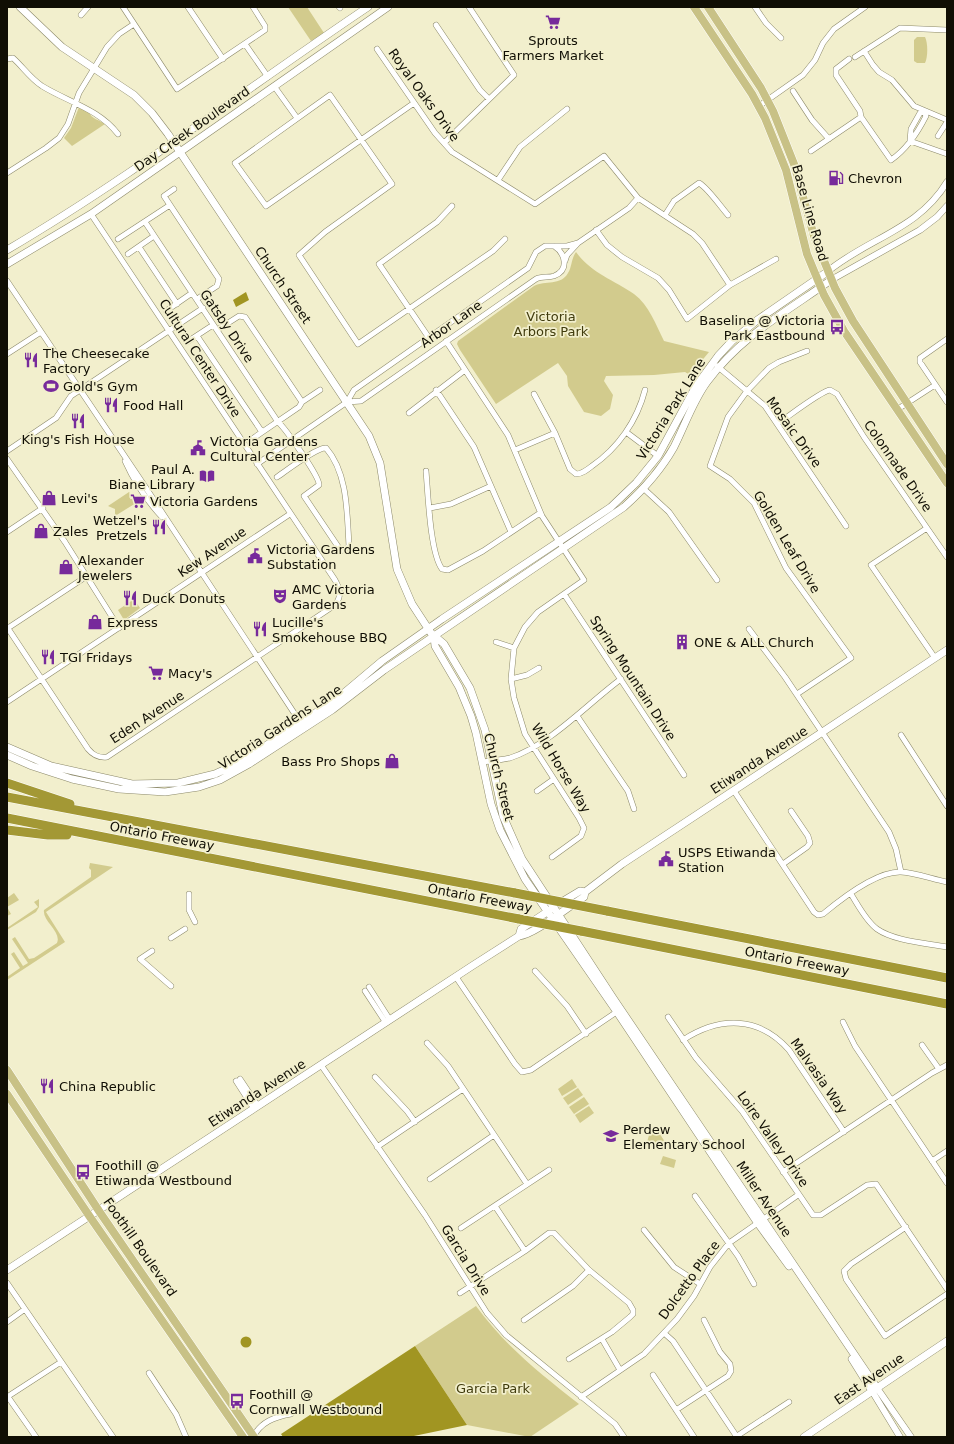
<svg xmlns="http://www.w3.org/2000/svg" width="954" height="1444" font-family="'DejaVu Sans',sans-serif">
	<rect width="100%" height="100%" fill="#f2efcd"/>
	<path fill="#d2cb8d" d="M288,7H307L324,33L311,41Z
		M917,37H925C928,43 928,57 925,63H917L914,61V40Z
		M79,107L89,112C91,119 100,120 105,124L72,146L64,138L71,128Z
		M576,252C591,273 614,280 634,294C649,305 656,325 664,341L709,352L690,375L685,372L654,375L606,376L604,381L613,395L610,409L601,416L584,412L568,386L567,376L558,363L496,404L460,350L457,344L458,341L534,286C545,280 561,286 568,273C572,267 571,259 576,252Z
		M129,492L131,495L130,499H134L136,503L115,516V509L108,506Z
		M134,599L140,608L124,620L118,610Z
		M90,863L113,867L46,912L65,942L7,980V977L20,968L11,954L14,952L23,966L28,963L12,939L15,937L29,959L34,958L57,943C62,932 42,921 44,910L91,877V870L89,868Z
		M14,893L19,900L7,907L11,914L7,916V898Z
		M39,899V907L36,912L7,930V928L38,907L34,902Z
		M572,1079L577,1087L562,1096L558,1089Z
		M578,1088L583,1095L568,1105L563,1098Z
		M584,1097L589,1104L574,1114L569,1107Z
		M589,1106L594,1113L580,1123L575,1115Z
		M651,1128H656L665,1142L656,1149L654,1146L651,1147L646,1146Z
		M663,1156L676,1160L674,1168L660,1164Z
		M476,1306C505,1346 541,1374 579,1404L530,1437L467,1425L415,1346Z"/>
	<path fill="#a19522" d="M246,292L249,300L236,307L233,300Z
		M240.5 1342a5.5 5.5 0 1 1 11 0a5.5 5.5 0 1 1-11 0Z
		M415,1346L467,1425L409,1437H283L281,1434Z"/>
	<g fill="none" stroke-linecap="round" stroke-linejoin="round">
		<g stroke="#8c896a" stroke-width="6">
			<path id="minor" d="M123,7L177,89L265,30V26L253,7
				M188,7L223,59
				M339,7L340,8
				M755,7L766,23L781,38
				M81,15L88,7
				M436,25L480,90L489,99
				M245,44L268,77
				M377,49L435,133L452,152L535,204L604,156L638,198L693,234L702,243L730,285
				M864,51L873,65L879,72L892,80L914,106L947,120
				M855,57L900,28L947,30
				M7,59L13,58C23,67 30,78 42,86C68,102 99,109 118,134
				M849,59L836,69V75L860,111L861,117L891,160C907,149 917,134 926,116L924,112
				M274,86L297,118
				M793,91L812,120L829,139
				M414,103L266,206L235,163L330,95L392,184L325,232L299,255L358,344L493,251L505,239
				M759,106L803,75L815,60L823,43L834,29L865,7
				M938,136L947,122
				M910,141L947,154
				M910,141L911,129L920,113L924,112
				M444,143L514,75L469,7
				M811,151L861,117
				M7,173L46,148L59,138L68,124L79,93L107,47L119,34L134,24
				M498,180L520,147L567,109
				M174,189L164,196L219,279L217,286L197,299
				M665,215L674,201L699,183C707,187 721,207 728,215
				M145,222L278,422C285,428 320,477 319,485L304,496L341,551L349,546C347,514 348,473 326,448C317,447 286,471 277,477
				M596,230L607,245L622,257L658,278L669,290L687,319L730,285L776,259
				M118,239L170,205
				M578,243L629,208L638,198
				M545,246H554C565,253 570,270 554,276C548,278 542,276 536,279L361,401L347,402L354,390L528,268L536,252Z
				M555,246H567L578,243L567,255L565,261
				M139,247L177,304
				M128,254L154,236
				M7,281L146,488L302,725
				M166,311L192,293
				M217,330L239,316L245,317L302,402
				M197,336L262,432
				M429,338L379,264L437,222L452,206
				M947,339L920,358V362L947,402
				M446,341L508,435L542,516L584,580L538,612L525,627L514,648L511,679L514,698L525,734L579,818L584,828L581,836L552,857
				M187,342L213,325
				M7,354L41,332
				M717,366L765,406L846,526
				M436,390L474,447L511,532
				M534,394L555,433L570,469L576,474C582,474 587,470 592,466C618,448 637,421 645,390
				M898,409L935,385
				M409,413L465,370
				M777,424C788,417 821,391 830,390L837,394L864,437L947,557
				M626,432L658,456
				M252,439L299,407L302,402L320,390
				M515,450L555,433
				M7,451L56,418L71,396L203,308
				M7,459L65,542L119,628
				M125,461C134,481 147,501 162,517
				M257,464L347,402
				M426,471C428,493 430,553 442,569L448,570L483,551L540,513
				M643,488L669,512L717,580
				M430,508L451,504L491,486
				M927,528L871,565L935,658
				M7,532L43,508
				M564,594L684,775
				M7,627L88,749C93,755 98,758 107,757L335,605C342,596 340,589 335,580L91,214
				M8,628L87,576
				M749,629L785,677L889,832L896,849L901,872
				M496,642L514,648
				M511,679L527,675L539,668
				M797,694L851,658L786,568L754,503L730,479L710,466L728,417L747,391L769,368L779,362L807,351
				M7,702L290,514
				M577,716L628,791L634,809
				M901,735L947,806
				M482,762C491,761 501,760 510,758C550,745 587,704 621,679
				M537,791L554,779
				M734,791L814,912L818,915L823,914C841,899 877,871 901,872C916,873 932,879 947,882
				M783,864L807,847L810,843L808,836L791,811
				M189,894V910L195,922
				M851,894C858,905 866,921 877,929C894,941 926,943 947,947
				M171,938L185,929
				M152,951L140,959L171,986
				M535,971L567,1006L586,1034
				M456,977L515,1064L522,1072L531,1070L618,1011
				M369,987L390,1020
				M365,991L386,1023
				M668,1017L696,1058L742,1111L813,1215H821L867,1185L876,1184L947,1289
				M843,1022L855,1046L947,1183
				M683,1040C720,1016 759,1016 789,1050L844,1132
				M427,1043L448,1066L527,1184
				M922,1045L939,1069
				M321,1065L425,1215L487,1313L506,1335L615,1424L624,1437
				M375,1077L407,1111L415,1122
				M240,1079L258,1106
				M236,1081L254,1109
				M377,1147L463,1089
				M932,1161L947,1151
				M783,1172L932,1073L947,1065
				M430,1179L494,1135
				M695,1196L738,1256L754,1284
				M495,1206L525,1251
				M906,1227L851,1264L844,1271L846,1279L885,1336L947,1294
				M461,1228L549,1170
				M644,1230L674,1267L700,1284
				M7,1283L113,1437
				M460,1293L525,1251L549,1233H554L589,1270L629,1303L633,1310V1314L630,1317L612,1332L569,1359
				M524,1320L573,1286L589,1270
				M7,1322L25,1309
				M664,1333L673,1341L737,1437
				M602,1339L620,1370
				M149,1373L176,1414L186,1437
				M653,1375L694,1437
				M7,1397L61,1362
				M8,1397L36,1437
				M581,1397L644,1354L677,1319L694,1296L710,1267L729,1243L798,1195
				M676,1410L728,1376L731,1371L730,1364L720,1352L704,1320
				M737,1436L789,1402
				M253,1437C261,1422 274,1417 291,1414"/>
		</g>
		<g stroke="#8c896a" stroke-width="7">
			<path id="tertiary" d="M827,272C868,238 918,230 947,182
				M831,280L920,230L937,217L947,206
				M877,1388L911,1437
				M872,1391L900,1437"/>
		</g>
		<g stroke="#8c896a" stroke-width="8">
			<path id="secondary" d="M20,7L62,47L134,95L152,113L168,134L369,436L380,463L397,569L412,604L431,633L444,644L470,688L485,730L503,816L522,859L613,998L877,1388
				M7,250C133,176 247,88 368,7
				M7,264L91,214L388,7
				M434,636L435,646L459,687L471,716L476,733L491,804L500,830L525,879L617,1012L757,1222L789,1266
				M7,747L51,766L132,784L178,783L215,774L241,762L338,698L382,661L442,619L611,507L636,483L658,456L696,386L718,356L732,341L756,321L827,272
				M7,755L32,766L72,779L119,789L165,792L199,787L220,780L249,764L332,710L384,670L624,507C643,490 661,470 674,447C685,425 693,401 707,382C741,336 786,312 831,280
				M560,903L580,891L585,892
				M519,936L521,929L550,910
				M7,1270L472,966L519,936C534,935 569,906 584,897L585,892L622,864L947,650
				M852,1359L872,1391
				M804,1437L947,1341"/>
		</g>
		<g stroke="#fff" stroke-width="9">
			<path id="primary" d="M694,7L752,94L765,118L786,170L807,254L824,295L844,331L947,483
				M708,7L761,88L773,111L794,164L814,236L835,288L853,321L947,464
				M7,1070L99,1211L254,1437
				M7,1094L90,1217L243,1437"/>
		</g>
		<g stroke="#fff" stroke-width="10">
			<path id="motorway" d="M7,783L70,804
				M7,797L515,893
				M7,818L519,919
				M7,830L48,835H67
				M607,911L947,978
				M581,931L947,1004"/>
		</g>
		<use href="#minor" stroke="#fff" stroke-width="5"/>
		<use href="#tertiary" stroke="#fff" stroke-width="6"/>
		<use href="#secondary" stroke="#fff" stroke-width="7"/>
		<use href="#primary" stroke="#c8c186" stroke-width="8"/>
		<use href="#motorway" stroke="#a39835" stroke-width="9"/>
		<g stroke="#fff" stroke-width="10" stroke-linecap="butt">
			<path id="motorway-bridge" d="M515,893L607,911
				M519,919L581,931"/>
		</g>
		<use href="#motorway-bridge" stroke="#a39835" stroke-width="9"/>
	</g>
	<defs>
		<g id="supermarket-bare" transform="scale(1.2)"><path d="M-6-5.5h2.5l.6 2H6L4.5 2H-2.5L-4.4-4H-6ZM-1.5 3.2a1.3 1.3 0 1 0 .1 0ZM3 3.2a1.3 1.3 0 1 0 .1 0Z" fill="#772a9b" stroke="#f2efcd" stroke-width="2.5" paint-order="stroke"/></g>
		<g id="fuel-bare" transform="scale(1.2)"><path d="M-5.5-6h7V0h2V4h1.3V-2.5L3-4.5l.8-.8L6-3V5H2.5V1h-1V6h-7ZM-4.2-4.7v3.2H.2V-4.7Z" fill="#772a9b" stroke="#f2efcd" stroke-width="2.5" paint-order="stroke"/></g>
		<g id="bus-bare" transform="scale(1.2)"><path d="M-5-6H5V4H4V6H2V4H-2V6H-4V4H-5ZM-3.5-4V0h7V-4ZM-3.5 1.2v1.5H-2V1.2ZM2 1.2v1.5H3.5V1.2Z" fill="#772a9b" stroke="#f2efcd" stroke-width="2.5" paint-order="stroke"/></g>
		<g id="restaurant-bare" transform="scale(1.2)"><path d="M-5-6h1v4h1v-4h1v4h1v-4h1v5L-1.5 .5V6h-2V.5L-5-1ZM5-6V6H3V1.5H1.5Q1.5-4 5-6Z" fill="#772a9b" stroke="#f2efcd" stroke-width="2.5" paint-order="stroke"/></g>
		<g id="stadium-bare" transform="scale(1.2)"><path d="M0-5a6.5 5 0 1 0 0 10a6.5 5 0 1 0 0-10ZM-3.5-1.8h7v3.6h-7Z" fill="#772a9b" stroke="#f2efcd" stroke-width="2.5" paint-order="stroke"/></g>
		<g id="civic-bare" transform="scale(1.2)"><path d="M-.6-6.5H3V-4.5H.6V-3L4-1V1h2V6H-6V1h2V-1L-.6-3ZM-1.2 2.5V6h2.4V2.5Z" fill="#772a9b" stroke="#f2efcd" stroke-width="2.5" paint-order="stroke"/></g>
		<g id="library-bare" transform="scale(1.2)"><path d="M-6-4Q-3-5.5-.7-3.5V5Q-3 3-6 4ZM6-4Q3-5.5 .7-3.5V5Q3 3 6 4Z" fill="#772a9b" stroke="#f2efcd" stroke-width="2.5" paint-order="stroke"/></g>
		<g id="shop-bare" transform="scale(1.2)"><path d="M-5-2.5h2.3a2.7 3.5 0 0 1 5.4 0H5L5.5 6h-11ZM-1.5-2.5h3a1.5 2.3 0 0 0-3 0Z" fill="#772a9b" stroke="#f2efcd" stroke-width="2.5" paint-order="stroke"/></g>
		<g id="theatre-bare" transform="scale(1.2)"><path d="M-5-5.5Q0-4 5-5.5V0Q5 5 0 6Q-5 5-5 0ZM-3.3-2.5H-1v1.5H-3.3ZM1-2.5H3.3v1.5H1ZM-2.8 1Q0 5.5 2.8 1Z" fill="#772a9b" stroke="#f2efcd" stroke-width="2.5" paint-order="stroke"/></g>
		<g id="building-bare" transform="scale(1.2)"><path d="M-4-6H4V6H1V3H-1V6H-4ZM-2.5-4.3h1.7v1.8h-1.7ZM.8-4.3h1.7v1.8H.8ZM-2.5-1h1.7V.8h-1.7ZM.8-1h1.7V.8H.8Z" fill="#772a9b" stroke="#f2efcd" stroke-width="2.5" paint-order="stroke"/></g>
		<g id="school-bare" transform="scale(1.2)"><path d="M0-5L7-2L0 1L-7-2ZM-4 1L0 2.5L4 1V4Q0 6-4 4Z" fill="#772a9b" stroke="#f2efcd" stroke-width="2.5" paint-order="stroke"/></g>
	</defs>
	<g fill-rule="evenodd">
		<use href="#supermarket-bare" x="553" y="22"/>
		<use href="#fuel-bare" x="836" y="178"/>
		<use href="#bus-bare" x="837" y="327"/>
		<use href="#restaurant-bare" x="31" y="360"/>
		<use href="#stadium-bare" x="51" y="386"/>
		<use href="#restaurant-bare" x="111" y="405"/>
		<use href="#restaurant-bare" x="78" y="421"/>
		<use href="#civic-bare" x="198" y="448"/>
		<use href="#library-bare" x="207" y="476"/>
		<use href="#shop-bare" x="49" y="498"/>
		<use href="#supermarket-bare" x="138" y="501"/>
		<use href="#restaurant-bare" x="159" y="527"/>
		<use href="#shop-bare" x="41" y="531"/>
		<use href="#civic-bare" x="255" y="556"/>
		<use href="#shop-bare" x="66" y="567"/>
		<use href="#theatre-bare" x="280" y="596"/>
		<use href="#restaurant-bare" x="130" y="598"/>
		<use href="#shop-bare" x="95" y="622"/>
		<use href="#restaurant-bare" x="260" y="629"/>
		<use href="#building-bare" x="682" y="642"/>
		<use href="#restaurant-bare" x="48" y="657"/>
		<use href="#supermarket-bare" x="156" y="673"/>
		<use href="#shop-bare" x="392" y="761"/>
		<use href="#civic-bare" x="666" y="859"/>
		<use href="#restaurant-bare" x="47" y="1086"/>
		<use href="#school-bare" x="611" y="1136"/>
		<use href="#bus-bare" x="83" y="1172"/>
		<use href="#bus-bare" x="237" y="1401"/>
	</g>
	<g text-anchor="middle" dominant-baseline="central" stroke-width="3.5" stroke-linejoin="round" paint-order="stroke">
		<g font-size="13" fill="#100e04" stroke="#f2efcd" text-anchor="start">
			<text x="553" y="40" text-anchor="middle">Sprouts<tspan x="553" dy="15">Farmers Market</tspan></text>
			<text x="848" y="178">Chevron</text>
			<text x="825" y="320" text-anchor="end">Baseline @ Victoria<tspan x="825" dy="15">Park Eastbound</tspan></text>
			<text x="43" y="353">The Cheesecake<tspan x="43" dy="15">Factory</tspan></text>
			<text x="63" y="386">Gold's Gym</text>
			<text x="123" y="405">Food Hall</text>
			<text x="78" y="439" text-anchor="middle">King's Fish House</text>
			<text x="210" y="441">Victoria Gardens<tspan x="210" dy="15">Cultural Center</tspan></text>
			<text x="195" y="469" text-anchor="end">Paul A.<tspan x="195" dy="15">Biane Library</tspan></text>
			<text x="61" y="498">Levi's</text>
			<text x="150" y="501">Victoria Gardens</text>
			<text x="147" y="520" text-anchor="end">Wetzel's<tspan x="147" dy="15">Pretzels</tspan></text>
			<text x="53" y="531">Zales</text>
			<text x="267" y="549">Victoria Gardens<tspan x="267" dy="15">Substation</tspan></text>
			<text x="78" y="560">Alexander<tspan x="78" dy="15">Jewelers</tspan></text>
			<text x="292" y="589">AMC Victoria<tspan x="292" dy="15">Gardens</tspan></text>
			<text x="142" y="598">Duck Donuts</text>
			<text x="107" y="622">Express</text>
			<text x="272" y="622">Lucille's<tspan x="272" dy="15">Smokehouse BBQ</tspan></text>
			<text x="694" y="642">ONE &amp; ALL Church</text>
			<text x="60" y="657">TGI Fridays</text>
			<text x="168" y="673">Macy's</text>
			<text x="380" y="761" text-anchor="end">Bass Pro Shops</text>
			<text x="678" y="852">USPS Etiwanda<tspan x="678" dy="15">Station</tspan></text>
			<text x="59" y="1086">China Republic</text>
			<text x="623" y="1129">Perdew<tspan x="623" dy="15">Elementary School</tspan></text>
			<text x="95" y="1165">Foothill @<tspan x="95" dy="15">Etiwanda Westbound</tspan></text>
			<text x="249" y="1394">Foothill @<tspan x="249" dy="15">Cornwall Westbound</tspan></text>
		</g>
		<g font-size="13" fill="#100e04" stroke="#f2efcd">
			<text transform="translate(424 95) rotate(54)">Royal Oaks Drive</text>
			<text transform="translate(192 129) rotate(-35)">Day Creek Boulevard</text>
			<text transform="translate(810 213) rotate(74)">Base Line Road</text>
			<text transform="translate(283 285) rotate(56)">Church Street</text>
			<text transform="translate(451 324) rotate(-35)">Arbor Lane</text>
			<text transform="translate(227 326) rotate(56)">Gatsby Drive</text>
			<text transform="translate(200 358) rotate(57)">Cultural Center Drive</text>
			<text transform="translate(671 409) rotate(-58)">Victoria Park Lane</text>
			<text transform="translate(794 432) rotate(54)">Mosaic Drive</text>
			<text transform="translate(898 466) rotate(55)">Colonnade Drive</text>
			<text transform="translate(787 542) rotate(59)">Golden Leaf Drive</text>
			<text transform="translate(212 552) rotate(-34)">Kew Avenue</text>
			<text transform="translate(633 678) rotate(57)">Spring Mountain Drive</text>
			<text transform="translate(147 717) rotate(-33)">Eden Avenue</text>
			<text transform="translate(280 727) rotate(-33)">Victoria Gardens Lane</text>
			<text transform="translate(759 760) rotate(-33)">Etiwanda Avenue</text>
			<text transform="translate(561 768) rotate(59)">Wild Horse Way</text>
			<text transform="translate(499 777) rotate(76)">Church Street</text>
			<text transform="translate(162 836) rotate(11)">Ontario Freeway</text>
			<text transform="translate(480 898) rotate(11)">Ontario Freeway</text>
			<text transform="translate(797 961) rotate(11)">Ontario Freeway</text>
			<text transform="translate(819 1076) rotate(55)">Malvasia Way</text>
			<text transform="translate(257 1093) rotate(-33)">Etiwanda Avenue</text>
			<text transform="translate(773 1139) rotate(55)">Loire Valley Drive</text>
			<text transform="translate(764 1199) rotate(56)">Miller Avenue</text>
			<text transform="translate(140 1247) rotate(55)">Foothill Boulevard</text>
			<text transform="translate(466 1260) rotate(58)">Garcia Drive</text>
			<text transform="translate(689 1280) rotate(-54)">Dolcetto Place</text>
			<text transform="translate(869 1379) rotate(-34)">East Avenue</text>
		</g>
		<g font-size="13" fill="#413c0e" stroke="#f2efcd">
			<text x="551" y="316">Victoria<tspan x="551" dy="15">Arbors Park</tspan></text>
			<text x="493" y="1388">Garcia Park</text>
		</g>
	</g>
	<rect width="954" height="1444" fill="none" stroke="#100e04" stroke-width="16"/>
</svg>
